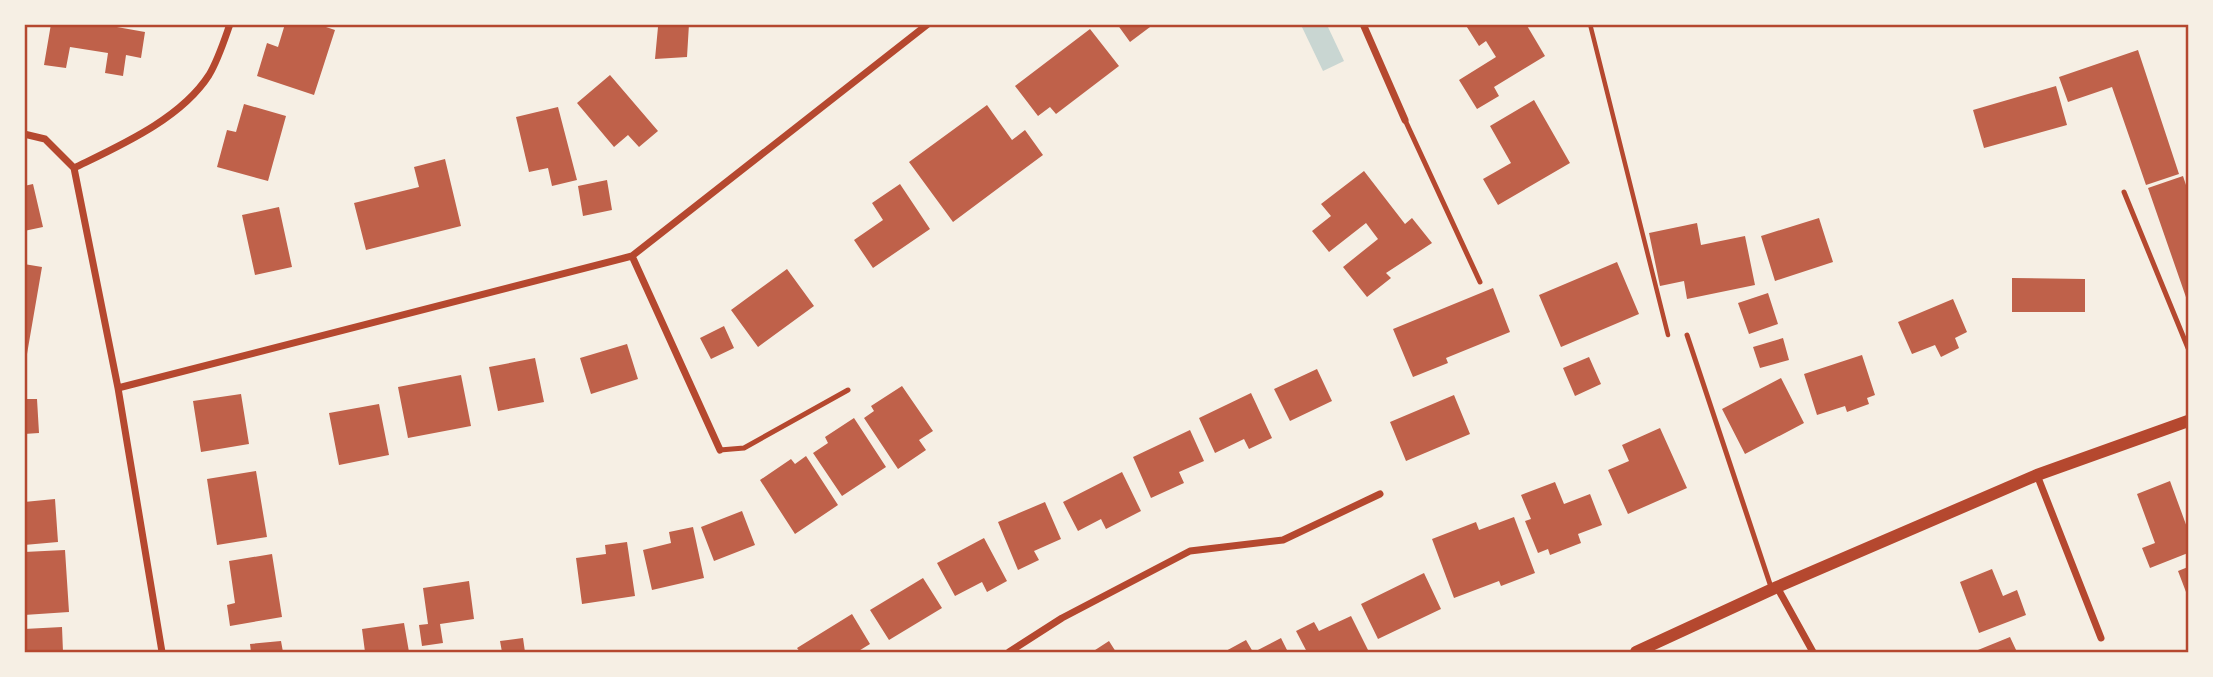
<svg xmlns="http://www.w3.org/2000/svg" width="2213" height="677" font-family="Roboto,sans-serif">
	<rect width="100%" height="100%" fill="#f6efe4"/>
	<path fill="#c9d6d2" d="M1301,25H1327L1344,61L1323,71Z"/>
	<path fill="#bf614a" d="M51,24H100L145,32L141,58L126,55L123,76L105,73L108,53L70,47L66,68L44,65Z
		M285,24H317L335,30L314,95L257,76L267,43L278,47Z
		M656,24H689L687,57L655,59L658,27Z
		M1117,24H1154L1130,42Z
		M1465,24H1526L1545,56L1494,87L1499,96L1477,109L1459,80L1496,57L1486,41L1479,46Z
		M1090,29L1119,66L1056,114L1050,107L1038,116L1015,86Z
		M2138,50L2179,174L2146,185L2112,87L2068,102L2059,77Z
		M610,75L658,131L639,147L628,135L614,147L577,103Z
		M2056,86L2067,125L1984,148L1973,110Z
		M1534,100L1570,163L1498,205L1483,179L1511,163L1490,126Z
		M244,104L286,116L268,181L217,167L227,130L236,132Z
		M987,105L1012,140L1025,130L1043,155L953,222L909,162Z
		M558,107L577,180L552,186L548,168L529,172L516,117Z
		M445,159L461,226L366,250L354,203L419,187L414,167Z
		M1364,171L1405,224L1412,218L1432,243L1386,273L1391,278L1367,297L1343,267L1378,239L1366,223L1329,252L1312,231L1331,216L1321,204Z
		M2183,176L2188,191V303L2148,188Z
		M607,180L612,210L583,216L578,186Z
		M33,184L43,227L24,231V186Z
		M900,184L930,229L873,268L854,240L883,220L872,203Z
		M279,207L292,267L255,275L242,215Z
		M1819,218L1833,262L1775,281L1761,236Z
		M1697,223L1701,245L1745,236L1755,285L1687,299L1684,281L1660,286L1649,233Z
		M1617,262L1639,314L1561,347L1539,295Z
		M24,264L42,267L27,354H24Z
		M787,269L814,306L758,347L731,310Z
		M2012,278L2085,279V312H2012Z
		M1493,288L1510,332L1446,358L1448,363L1413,377L1393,329Z
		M1768,293L1778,324L1749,334L1738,303Z
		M1953,299L1967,332L1955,338L1959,348L1941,357L1935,345L1912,354L1898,322Z
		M724,326L734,348L711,359L700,338Z
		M1783,338L1789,360L1760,368L1753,347Z
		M627,344L638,379L591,394L580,358Z
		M1862,355L1875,395L1867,398L1869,404L1847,412L1845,406L1817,415L1804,374Z
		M1589,357L1601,384L1575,396L1563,368Z
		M535,358L544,402L498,411L489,367Z
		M1317,369L1332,401L1290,421L1274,389Z
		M461,375L471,426L408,438L398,387Z
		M1781,378L1804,423L1745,454L1722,409Z
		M902,386L933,431L919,440L926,450L898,469L864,418L874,411L871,406Z
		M1251,393L1272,438L1249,449L1244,439L1215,453L1199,418Z
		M241,394L249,444L201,452L193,401Z
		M1454,395L1470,434L1406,461L1390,422Z
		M24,399H37L39,433L24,434Z
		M379,404L389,455L339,465L329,413Z
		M854,418L886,467L842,496L813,453L828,443L825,437Z
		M1660,428L1687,488L1628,514L1608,470L1629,461L1622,445Z
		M1190,430L1204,461L1179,472L1184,483L1151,498L1133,457Z
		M806,456L838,505L795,534L760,480L791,459L795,464Z
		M256,471L267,537L217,545L207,479Z
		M1122,472L1141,511L1106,529L1101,519L1078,531L1063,502Z
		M2170,481L2188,530V553L2150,568L2142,548L2155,543L2137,494Z
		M1555,482L1564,504L1590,494L1602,525L1578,534L1581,543L1550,555L1548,549L1538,553L1525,521L1531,519L1521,495Z
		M55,499L58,542L24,545V502Z
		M1045,502L1061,539L1034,551L1039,560L1018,570L998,522Z
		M742,511L755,545L714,561L701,527Z
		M1514,517L1535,573L1501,586L1499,581L1454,598L1432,539L1476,522L1479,530Z
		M693,527L704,578L652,590L643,550L671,543L669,532Z
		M984,538L1007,581L987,592L982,582L955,596L937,563Z
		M627,542L635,596L582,604L576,558L606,554L605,545Z
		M65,550L69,612L24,615V552Z
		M272,554L282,617L230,626L227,605L235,603L229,561Z
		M2188,567V591L2186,592L2178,571Z
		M1992,569L2003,596L2017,590L2026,615L1979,633L1960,582Z
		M1424,573L1441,609L1378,639L1361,604Z
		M923,578L942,608L889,640L870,610Z
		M469,581L474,619L440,624L443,643L422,646L419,625L428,624L423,588Z
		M852,614L870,644L857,652H800L797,648Z
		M1351,616L1369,652H1307L1296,631L1314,622L1319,631Z
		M404,623L409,652H365L362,629Z
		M62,627L63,652H24V629Z
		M2010,637L2017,652H1973Z
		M523,638L525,652H502L500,641Z
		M1281,638L1288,652H1254Z
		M1246,640L1253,652H1224Z
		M281,641L283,652H251L250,644Z
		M1109,641L1116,652H1092Z"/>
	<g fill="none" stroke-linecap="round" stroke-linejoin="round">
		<path stroke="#b5482f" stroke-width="4.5" d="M1590,24L1668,335"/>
		<path stroke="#b5482f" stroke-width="5" d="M1405,120L1480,282
			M2124,192L2188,348
			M1687,335L1771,587
			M720,450L744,448L848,390"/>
		<path stroke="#b5482f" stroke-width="7" d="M1363,24L1405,120
			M24,134L45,139L74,168L118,388L162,652
			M74,168C119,146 181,119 209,75C218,60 224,41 230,24
			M632,256L720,450
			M118,388L632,256L928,24
			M2037,475L2101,638
			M1777,587L1813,652
			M1009,652L1062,618L1190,551L1283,540L1380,494"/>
		<path stroke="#b5482f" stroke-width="12" d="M1636,652L1777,587L2037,475L2188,421"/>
	</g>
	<rect width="2213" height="677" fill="none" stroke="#f6efe4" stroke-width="52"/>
	<rect x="26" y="26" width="2161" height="625" fill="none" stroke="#b5482f" stroke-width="2.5"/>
</svg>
